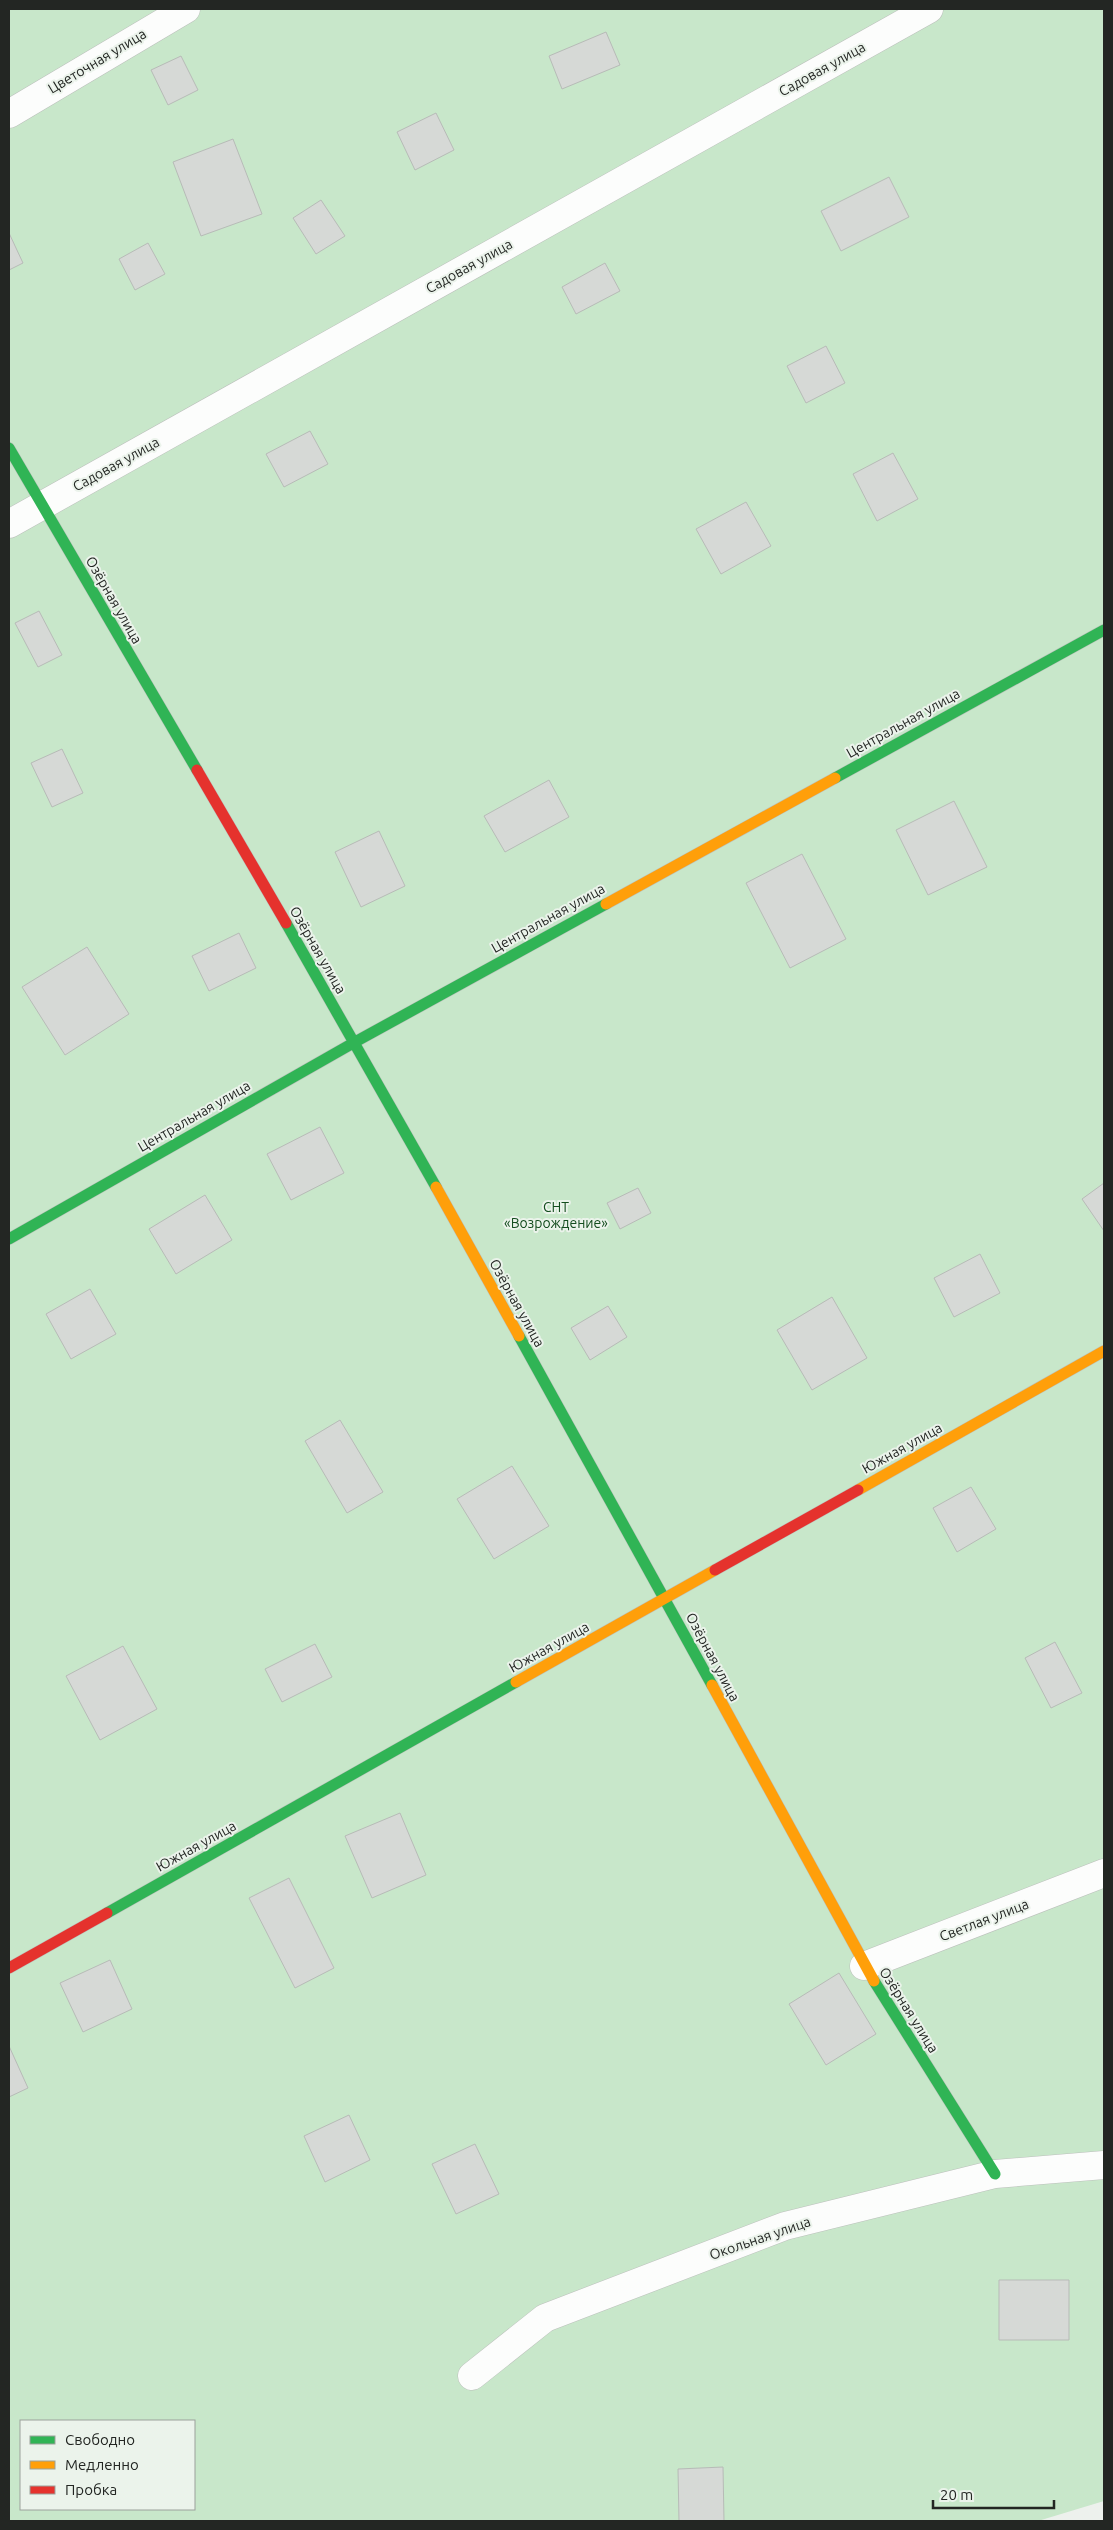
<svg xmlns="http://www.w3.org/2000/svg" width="1113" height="2530" font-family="Ubuntu,sans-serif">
	<rect width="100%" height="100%" fill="#edf1ed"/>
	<path fill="#c8e7ca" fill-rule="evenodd" d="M9,9H1104V2501L1038,2521H9ZM21,2421H194V2509H21Z"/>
	<path fill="#d6d9d6" stroke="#b7bbb7" d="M606,32L620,65L562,89L549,56Z
		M181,56L198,90L168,105L151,70Z
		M436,113L454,150L415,170L397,132Z
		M233,139L262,214L201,236L173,162Z
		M889,177L909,217L841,251L821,211Z
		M321,200L345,236L316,254L293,218Z
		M9,233L23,263L9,270Z
		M148,243L165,274L135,290L119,259Z
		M605,263L620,291L576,314L562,287Z
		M826,346L845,383L806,403L787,366Z
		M310,431L328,464L284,487L266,454Z
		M893,453L918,499L877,521L853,474Z
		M746,502L771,546L721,574L696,529Z
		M39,611L62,655L38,667L15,623Z
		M62,749L83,793L52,807L31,763Z
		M549,780L569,817L505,852L484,816Z
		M954,801L987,867L928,895L896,830Z
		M379,831L405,886L361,907L335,852Z
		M802,854L846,939L790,968L746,883Z
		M239,933L256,968L209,991L192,956Z
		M87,947L129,1014L65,1055L22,987Z
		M320,1127L344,1173L291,1200L267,1154Z
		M1104,1183V1231L1082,1199Z
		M638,1188L651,1213L620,1229L607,1203Z
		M205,1195L232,1240L176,1274L149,1229Z
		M980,1254L1000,1293L954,1317L934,1278Z
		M90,1289L116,1334L71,1359L46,1314Z
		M832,1297L867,1358L812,1390L777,1330Z
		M608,1306L627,1337L590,1360L571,1328Z
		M340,1420L383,1492L347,1513L305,1441Z
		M512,1466L549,1526L494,1559L457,1499Z
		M971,1487L996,1529L957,1552L933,1508Z
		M1055,1642L1082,1693L1051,1708L1025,1658Z
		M315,1644L332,1677L282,1702L265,1669Z
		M123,1646L157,1709L100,1740L66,1676Z
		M400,1813L426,1875L372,1898L345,1836Z
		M289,1878L334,1968L295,1988L249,1898Z
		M110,1960L132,2009L83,2032L60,1983Z
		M839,1973L876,2034L826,2065L789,2004Z
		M9,2046L28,2088L9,2097Z
		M349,2115L370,2160L325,2182L304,2136Z
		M475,2144L499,2194L456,2214L432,2164Z
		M999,2280H1069V2340H999Z
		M723,2467L724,2521H679L678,2469Z"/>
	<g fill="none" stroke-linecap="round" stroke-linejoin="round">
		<g stroke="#bcc0bc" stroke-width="29">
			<path id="street" d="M9,114L186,9
				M9,524L929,9
				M864,1966L1104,1873
				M472,2376L545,2318L785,2226L995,2174L1104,2165"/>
		</g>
		<g stroke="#bcc0bc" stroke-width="12">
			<path id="fast" d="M9,448L197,770
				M835,778L1104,630
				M286,923L436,1187
				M9,1239L355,1042L606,904
				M519,1336L712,1685
				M107,1913L516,1682
				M874,1981L995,2174"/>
		</g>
		<g stroke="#bcc0bc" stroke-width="12">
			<path id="slow" d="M606,904L835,778
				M436,1187L519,1336
				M858,1490L1104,1351
				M516,1682L715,1570
				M712,1685L874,1981"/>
		</g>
		<g stroke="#bcc0bc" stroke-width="12">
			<path id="jam" d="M197,770L286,923
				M715,1570L858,1490
				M9,1968L107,1913"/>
		</g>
		<use href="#street" stroke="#fcfdfc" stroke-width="28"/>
		<use href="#fast" stroke="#30b455" stroke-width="11"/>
		<use href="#slow" stroke="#ff9f0a" stroke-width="11"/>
		<use href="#jam" stroke="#e5322d" stroke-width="11"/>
	</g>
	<g text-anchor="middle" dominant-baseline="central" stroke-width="4" stroke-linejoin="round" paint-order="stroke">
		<g font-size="14" fill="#232623" stroke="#ebf3eb">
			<text transform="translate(97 61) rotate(-31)">Цветочная улица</text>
			<text transform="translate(822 69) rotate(-29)">Садовая улица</text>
			<text transform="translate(469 266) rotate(-29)">Садовая улица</text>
			<text transform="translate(116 464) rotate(-29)">Садовая улица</text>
			<text transform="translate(114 600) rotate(60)">Озёрная улица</text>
			<text transform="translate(903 723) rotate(-29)">Центральная улица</text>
			<text transform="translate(548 918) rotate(-29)">Центральная улица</text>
			<text transform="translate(318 950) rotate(60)">Озёрная улица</text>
			<text transform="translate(194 1116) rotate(-30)">Центральная улица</text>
			<text transform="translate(517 1303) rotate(61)">Озёрная улица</text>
			<text transform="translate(902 1448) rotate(-29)">Южная улица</text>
			<text transform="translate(549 1647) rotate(-29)">Южная улица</text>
			<text transform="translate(713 1657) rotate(62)">Озёрная улица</text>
			<text transform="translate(196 1846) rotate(-29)">Южная улица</text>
			<text transform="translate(984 1920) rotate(-21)">Светлая улица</text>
			<text transform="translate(909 2010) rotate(58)">Озёрная улица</text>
			<text transform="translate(760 2238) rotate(-19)">Окольная улица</text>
		</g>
		<g font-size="14" fill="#144d1f" stroke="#ebf3eb">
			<text x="556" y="1207">СНТ<tspan x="556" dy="16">«Возрождение»</tspan></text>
		</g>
	</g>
	<rect width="1113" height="2530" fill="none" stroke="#232623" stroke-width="20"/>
	<rect x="20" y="2420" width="175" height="90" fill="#ebf3eb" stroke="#9ba19b"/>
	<rect x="30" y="2436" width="25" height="8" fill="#30b455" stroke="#9ba19b"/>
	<text x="65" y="2445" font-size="15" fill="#232623">Свободно</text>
	<rect x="30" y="2461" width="25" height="8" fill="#ff9f0a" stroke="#9ba19b"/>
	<text x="65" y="2470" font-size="15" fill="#232623">Медленно</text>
	<rect x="30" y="2486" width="25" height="8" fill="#e5322d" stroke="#9ba19b"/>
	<text x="65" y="2495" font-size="15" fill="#232623">Пробка</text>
	<path d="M933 2500v8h121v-8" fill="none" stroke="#232623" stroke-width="2.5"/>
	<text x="940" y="2500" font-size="15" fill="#232623" stroke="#ebf3eb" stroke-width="4" paint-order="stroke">20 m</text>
</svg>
